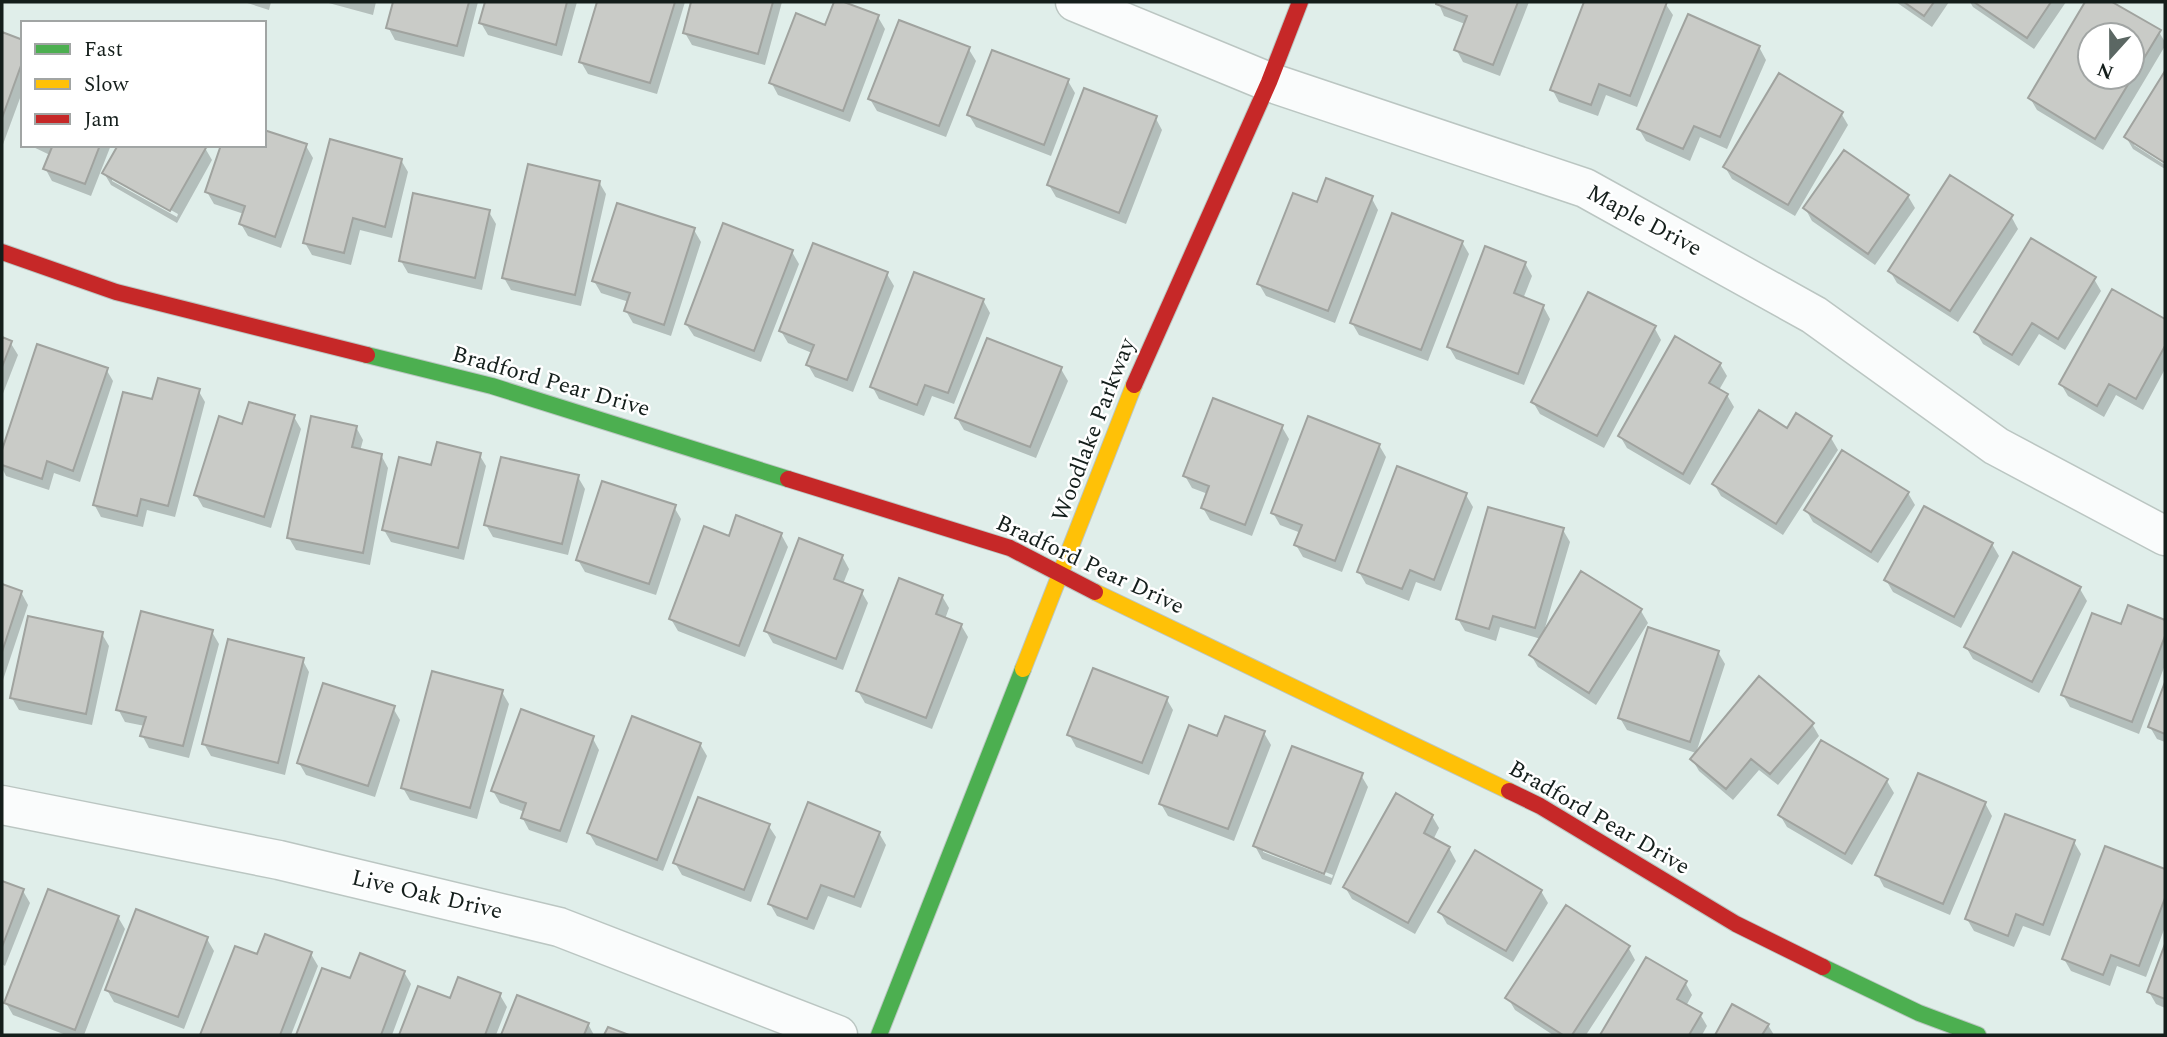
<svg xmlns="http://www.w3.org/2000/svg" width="2167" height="1037" font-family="Spectral,serif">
	<rect width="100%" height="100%" fill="#e0eeea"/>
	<path fill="#0003" fill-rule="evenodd" d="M244,2H271L269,10Z
		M325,2H376L373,15Z
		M394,2H478L464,57L395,40L388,27Z
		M486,2H577L562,56L488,35L481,23Z
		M599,2H685L657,94L588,74L581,62Z
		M693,2H782L765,65L692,45L685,33Z
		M836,2L878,17L885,29L850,122L778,95L771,82L826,27Z
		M1438,2H1529L1500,76L1463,62L1456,49L1465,24L1444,16Z
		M1586,2H1662L1665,3L1673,15L1637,107L1606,95L1598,116L1559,102L1552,89Z
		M1896,2H1949L1932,27Z
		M1970,2H2066L2034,49L1973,7Z
		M2087,2H2109L2159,32L2165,42V46L2103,150L2037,110L2030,98ZM2090,35H2132V77H2090Z
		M2,34L23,42V90L2,147Z
		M1759,47L1766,60L1727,149L1700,137L1690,161L1646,141L1639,129Z
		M968,48L976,61L946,137L877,111L870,99Z
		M2165,74V161L2134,141V145L2165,165V169L2133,149L2126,137Z
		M1068,81L1075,93L1051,156L976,127L969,115Z
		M1841,113L1848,125L1795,216L1732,179L1725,167Z
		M1155,117L1162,130L1126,224L1056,197L1049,185Z
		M29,145H111L91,196L52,181L45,168L50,155Z
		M306,146L313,158L281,248L248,236L241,224L244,214L214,204L207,192Z
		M205,148L212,160L177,223L111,185L104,173ZM112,177L178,214L177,217L112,181Z
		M1845,152L1908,196L1915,208L1875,265L1812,221L1805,208Z
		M401,160L408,172L392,238L360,230L351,265L312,255L305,243Z
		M599,182L606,194L581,306L511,290L504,278Z
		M1371,197L1378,210L1335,323L1266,296L1259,284L1318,204Z
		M489,212L496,224L482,290L408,273L401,261Z
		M2011,216L2018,229L1958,322L1897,283L1890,271Z
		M694,230L701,242L671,336L633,323L626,311L629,302L601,293L594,281Z
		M1462,242L1469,254L1428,361L1359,335L1352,323Z
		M792,252L799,264L761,362L694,336L686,324Z
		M1525,263L1532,276L1523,299L1543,306L1550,319L1524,385L1456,359L1449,347Z
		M887,274L894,286L853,392L815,377L808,365L812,353L788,343L781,331Z
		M2094,279L2101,291L2065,350L2039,334L2019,366L1983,344L1976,332Z
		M2112,292L2165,321V369L2143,410L2116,395L2104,417L2068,396L2061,384Z
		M983,300L990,313L954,404L932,396L924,416L879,399L872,386Z
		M1654,327L1661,340L1604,448L1540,414L1533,402Z
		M2,339L10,342L18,355L2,396Z
		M38,346L106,369L113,381L80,482L54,473L49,490L6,476L2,468V456Z
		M1720,364L1727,376L1719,390L1727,395L1734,407L1690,485L1627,448L1620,436Z
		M1061,369L1068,381L1036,458L964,430L957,418Z
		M198,390L205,402L175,517L147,510L143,527L101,517L94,504L153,401Z
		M294,417L301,429L271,528L203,507L196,495L243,426Z
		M356,427L363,440L360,451L381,455L388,468L370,565L296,550L289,538Z
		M1282,427L1289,439L1252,536L1210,520L1203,508L1208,494L1192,488L1185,476Z
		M1787,430L1831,438L1838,450L1783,535L1721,496L1714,484Z
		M1379,445L1386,457L1342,572L1303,557L1296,545L1301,533L1280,525L1273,513Z
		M479,454L486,466L464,560L391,542L384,530L433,468Z
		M578,477L585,489L568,555L493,537L486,525Z
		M1908,493L1915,505L1878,563L1813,522L1806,510Z
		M1466,495L1473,507L1441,591L1416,582L1409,601L1366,584L1359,572Z
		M674,507L681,519L656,595L585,572L578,560Z
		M1563,530L1570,542L1544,631L1641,611L1648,623L1596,705L1538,667L1531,655L1541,639L1500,627L1496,641L1465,631L1458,619Z
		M781,534L788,547L745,657L678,631L671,619L730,538Z
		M1992,544L1999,556L1961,628L1893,592L1886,580Z
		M842,556L849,569L843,584L861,591L868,603L843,670L773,643L766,631Z
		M2,586L21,592L28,605L2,683Z
		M2080,589L2087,601L2039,693L1973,659L1966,647Z
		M942,596L949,608L945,619L961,625L968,637L932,729L865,703L858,691Z
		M2129,608L2165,622V665L2139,734L2070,707L2063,695L2122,627Z
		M212,632L219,644L189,758L149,748L142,735L145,726L125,722L118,709Z
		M102,634L109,646L92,725L19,710L12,698Z
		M1718,652L1725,664L1696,753L1627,730L1620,718Z
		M302,659L309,672L285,775L211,756L204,744Z
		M2165,687V742L2157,739L2150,727Z
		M502,692L509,704L477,819L410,800L403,788Z
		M1166,698L1173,710L1149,775L1076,747L1069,734Z
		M393,708L400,720L375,797L306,775L299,763Z
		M1812,724L1819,736L1778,785L1759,770L1733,800L1699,771L1692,759Z
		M1264,733L1271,745L1234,841L1168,816L1161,804L1218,738Z
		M592,737L599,750L567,843L529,830L522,817L525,812L500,803L493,791Z
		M700,744L707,756L663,871L596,845L589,833Z
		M1361,775L1368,787L1331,885L1262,859L1255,846ZM1263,848L1333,875L1332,878L1263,852Z
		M1887,781L1894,793L1852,865L1787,827L1780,815Z
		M1985,803L1992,816L1950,915L1884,887L1877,874Z
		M1432,816L1439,828L1433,840L1449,848L1456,861L1415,934L1352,899L1345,887Z
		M768,825L776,837L751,902L682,875L675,863Z
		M879,833L886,845L861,908L828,896L814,930L777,916L770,904Z
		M2074,842L2081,854L2050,936L2023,926L2014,947L1974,931L1967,919Z
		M2106,848L2165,871V927L2146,977L2117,966L2110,986L2071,971L2064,959Z
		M2,883L23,891L30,903L5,966L2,964Z
		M1541,891L1548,903L1513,962L1447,924L1440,912Z
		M118,917L125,929L84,1035H66L13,1015L6,1003Z
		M207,939L214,951L184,1029L114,1002L107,990Z
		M1628,947L1635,960L1586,1035H1553L1515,1010L1508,998Z
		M236,948L258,957L311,954L318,966L291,1035H202Z
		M2165,949V1008L2156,1004L2149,992Z
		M1647,959L1685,982L1692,995L1686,1006L1700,1014L1707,1026L1702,1035H1602Z
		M323,970L351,981L404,972L411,984L392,1035H298Z
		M419,988L451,1000L500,995L507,1007L496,1035H401Z
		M518,997L588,1024L594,1035H503Z
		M1733,1006L1768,1025L1774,1035H1717Z"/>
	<path fill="#c9cbc7" stroke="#a0a39f" stroke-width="2" fill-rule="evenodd" d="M393,2H469L457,46L386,28Z
		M485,2H567L556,45L479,23Z
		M597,2H675L650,83L579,62Z
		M691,2H773L758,54L683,33Z
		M834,2H844L879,15L843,111L769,83L796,13L825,25Z
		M1436,2H1518L1493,65L1454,50L1467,16L1436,4Z
		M1584,2H1667L1630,96L1599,84L1591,105L1550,90Z
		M1904,2H1934L1924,16Z
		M1974,2H2051L2027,38Z
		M2085,2H2112L2161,30L2095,139L2028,98ZM2090,35H2132V77H2090Z
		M1688,14L1760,46L1720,137L1694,126L1683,149L1637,129Z
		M899,20L970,47L939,126L868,99Z
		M2,32L23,40V60L2,118Z
		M992,50L1069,79L1044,145L967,115Z
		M2165,71V163L2124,137Z
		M1779,73L1843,112L1788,205L1723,167Z
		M1084,88L1157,116L1119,213L1047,185Z
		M264,130L307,144L275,237L239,224L245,206L205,192L221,145H264Z
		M330,139L402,159L385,227L353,218L344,253L303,243Z
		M46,145H100L85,184L43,169L52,147Z
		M118,145H205L207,146L170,211L102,173Z
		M1844,150L1909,195L1868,254L1803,208Z
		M528,164L600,181L575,295L502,278Z
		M1950,175L2013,215L1950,311L1888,271Z
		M1326,178L1373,196L1328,311L1257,284L1293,193L1317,202Z
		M413,193L490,210L475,278L399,261Z
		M617,203L695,228L664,325L624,311L630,293L592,281Z
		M1392,213L1463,241L1421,350L1350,323Z
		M723,223L793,250L754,351L685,324Z
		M2031,238L2096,277L2058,339L2032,323L2012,355L1974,332Z
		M813,243L888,272L847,380L806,365L814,345L779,331Z
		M1485,246L1526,262L1514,293L1544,305L1518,374L1447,347Z
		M914,272L984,299L948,393L925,385L917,405L870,387Z
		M2112,289L2165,319V346L2136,399L2109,384L2097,406L2059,384Z
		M1588,292L1656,326L1597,436L1531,402Z
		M1675,336L1721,363L1709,383L1728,394L1683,474L1618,436Z
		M2,337L12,341L2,367Z
		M987,338L1062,367L1030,447L955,418Z
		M37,344L108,368L73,471L47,461L42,479L2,465V450Z
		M158,378L200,389L168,506L141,499L137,516L93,505L123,392L152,399Z
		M1213,398L1283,425L1245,525L1201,508L1209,486L1183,476Z
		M249,402L295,415L264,517L194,495L219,416L242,424Z
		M1759,410L1787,428L1796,413L1832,436L1776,524L1712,484Z
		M311,416L357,426L352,447L382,454L363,553L287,538Z
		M1308,416L1380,444L1335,561L1294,545L1302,525L1271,513Z
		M437,442L481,453L458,548L382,530L399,457L431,465Z
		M1842,450L1909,492L1871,552L1804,510Z
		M501,457L579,475L562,544L484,525Z
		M1397,466L1467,493L1434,580L1410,570L1402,589L1357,572Z
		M602,481L676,505L649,584L576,560Z
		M1924,506L1993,543L1954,617L1884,580Z
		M1488,507L1564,528L1535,628L1493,616L1489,629L1456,619Z
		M736,515L782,533L739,646L669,619L704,526L729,536Z
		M799,538L843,555L834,579L863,590L836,659L764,631Z
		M2013,552L2081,587L2032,682L1964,647Z
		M1581,571L1642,609L1589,693L1529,655Z
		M899,578L943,595L936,614L962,624L926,718L856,691Z
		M2,584L22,591L2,652Z
		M2128,605L2165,620V636L2132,722L2061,695L2092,613L2121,624Z
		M141,611L213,630L183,746L140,736L146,717L116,710Z
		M28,616L103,632L86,714L10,698Z
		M1648,627L1719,651L1690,742L1618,718Z
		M228,639L304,658L278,763L202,744Z
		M1093,668L1168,697L1142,763L1067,735Z
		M432,671L503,690L470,808L401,788Z
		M1759,676L1814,723L1770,774L1751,759L1726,789L1690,759Z
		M2165,682V734L2148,727Z
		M323,683L395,706L368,786L297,763Z
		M521,709L594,736L560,831L521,818L526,803L491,791Z
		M632,716L701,743L657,860L587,833Z
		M1225,716L1265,731L1228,829L1159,804L1189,725L1217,736Z
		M1821,740L1888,779L1845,854L1778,815Z
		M1292,746L1363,773L1324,874L1253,846Z
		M1918,773L1986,802L1943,904L1875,875Z
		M1396,793L1433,815L1424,833L1450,847L1408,923L1343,887Z
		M698,797L770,824L744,890L673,863Z
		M808,802L880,832L854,897L821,885L807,919L768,904Z
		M2005,814L2075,840L2043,925L2016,914L2008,936L1965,919Z
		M2105,846L2165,869V898L2139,966L2111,955L2103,975L2062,959Z
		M1475,850L1542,890L1506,951L1438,912Z
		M2,881L24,889L2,947Z
		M48,889L119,916L75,1030L4,1003Z
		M1566,905L1630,946L1572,1035H1563L1505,998Z
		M136,909L208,937L178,1017L105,990Z
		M265,934L312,952L280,1035H200L235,946L257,954Z
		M2165,944V999L2147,992Z
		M360,953L405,971L381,1035H296L322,968L350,978Z
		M1646,957L1687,981L1677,999L1702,1013L1689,1035H1600Z
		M458,977L501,993L485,1035H399L418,986L450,998Z
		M517,995L589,1023L584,1035H501Z
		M1732,1004L1769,1024L1762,1035H1715Z
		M608,1027L629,1035H604Z"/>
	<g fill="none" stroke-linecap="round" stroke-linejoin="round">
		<g stroke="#bbc6c2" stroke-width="41">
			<path id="street" d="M1075,2L1269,82L1585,188L1814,315L1996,446L2165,536
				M2,805L279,860L559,927L838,1035"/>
		</g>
		<g stroke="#bbc6c2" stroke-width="18">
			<path id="fast" d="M367,355L492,386L788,479
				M1823,967L1919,1013L1978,1035
				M879,1035L1023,669"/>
		</g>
		<g stroke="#bbc6c2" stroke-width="18">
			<path id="slow" d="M1095,592L1509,791
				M1023,669L1134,385"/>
		</g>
		<g stroke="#bbc6c2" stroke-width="18">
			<path id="jam" d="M2,252L116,292L367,355
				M1134,385L1269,82L1300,2
				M788,479L1010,548L1095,592
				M1509,791L1540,806L1736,924L1823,967"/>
		</g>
		<use href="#street" stroke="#fafcfc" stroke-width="38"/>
		<use href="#fast" stroke="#4caf50" stroke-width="16"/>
		<use href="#slow" stroke="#ffc107" stroke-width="16"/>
		<use href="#jam" stroke="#c62828" stroke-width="16"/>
	</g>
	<g text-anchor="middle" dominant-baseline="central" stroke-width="5" stroke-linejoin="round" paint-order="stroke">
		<g font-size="23" fill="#141e1b" stroke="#fff">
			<text transform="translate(1644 221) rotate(28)">Maple Drive</text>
			<text transform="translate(551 382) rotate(16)">Bradford Pear Drive</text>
			<text transform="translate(1094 430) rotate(-69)">Woodlake Parkway</text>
			<text transform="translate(1090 565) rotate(25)">Bradford Pear Drive</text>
			<text transform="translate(1599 818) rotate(30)">Bradford Pear Drive</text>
			<text transform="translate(427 895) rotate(13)">Live Oak Drive</text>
		</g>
	</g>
	<rect width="2167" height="1037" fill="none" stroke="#141e1b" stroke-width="7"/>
	<rect x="21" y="21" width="245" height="126" fill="#ffffff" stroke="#a1a5a4" stroke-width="2"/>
	<rect x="35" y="44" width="35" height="10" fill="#4caf50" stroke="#a1a5a4" stroke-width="2"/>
	<text x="84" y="56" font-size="21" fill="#141e1b">Fast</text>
	<rect x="35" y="79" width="35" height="10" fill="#ffc107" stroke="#a1a5a4" stroke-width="2"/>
	<text x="84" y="91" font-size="21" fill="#141e1b">Slow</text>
	<rect x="35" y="114" width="35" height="10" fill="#c62828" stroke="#a1a5a4" stroke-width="2"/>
	<text x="84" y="126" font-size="21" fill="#141e1b">Jam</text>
	<g transform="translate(2111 56) rotate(201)"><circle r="33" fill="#ffffff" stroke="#a1a5a4" stroke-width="2"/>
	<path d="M0-5L12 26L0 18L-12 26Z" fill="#5b6763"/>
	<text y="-10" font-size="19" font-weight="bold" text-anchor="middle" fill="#141e1b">N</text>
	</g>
</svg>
